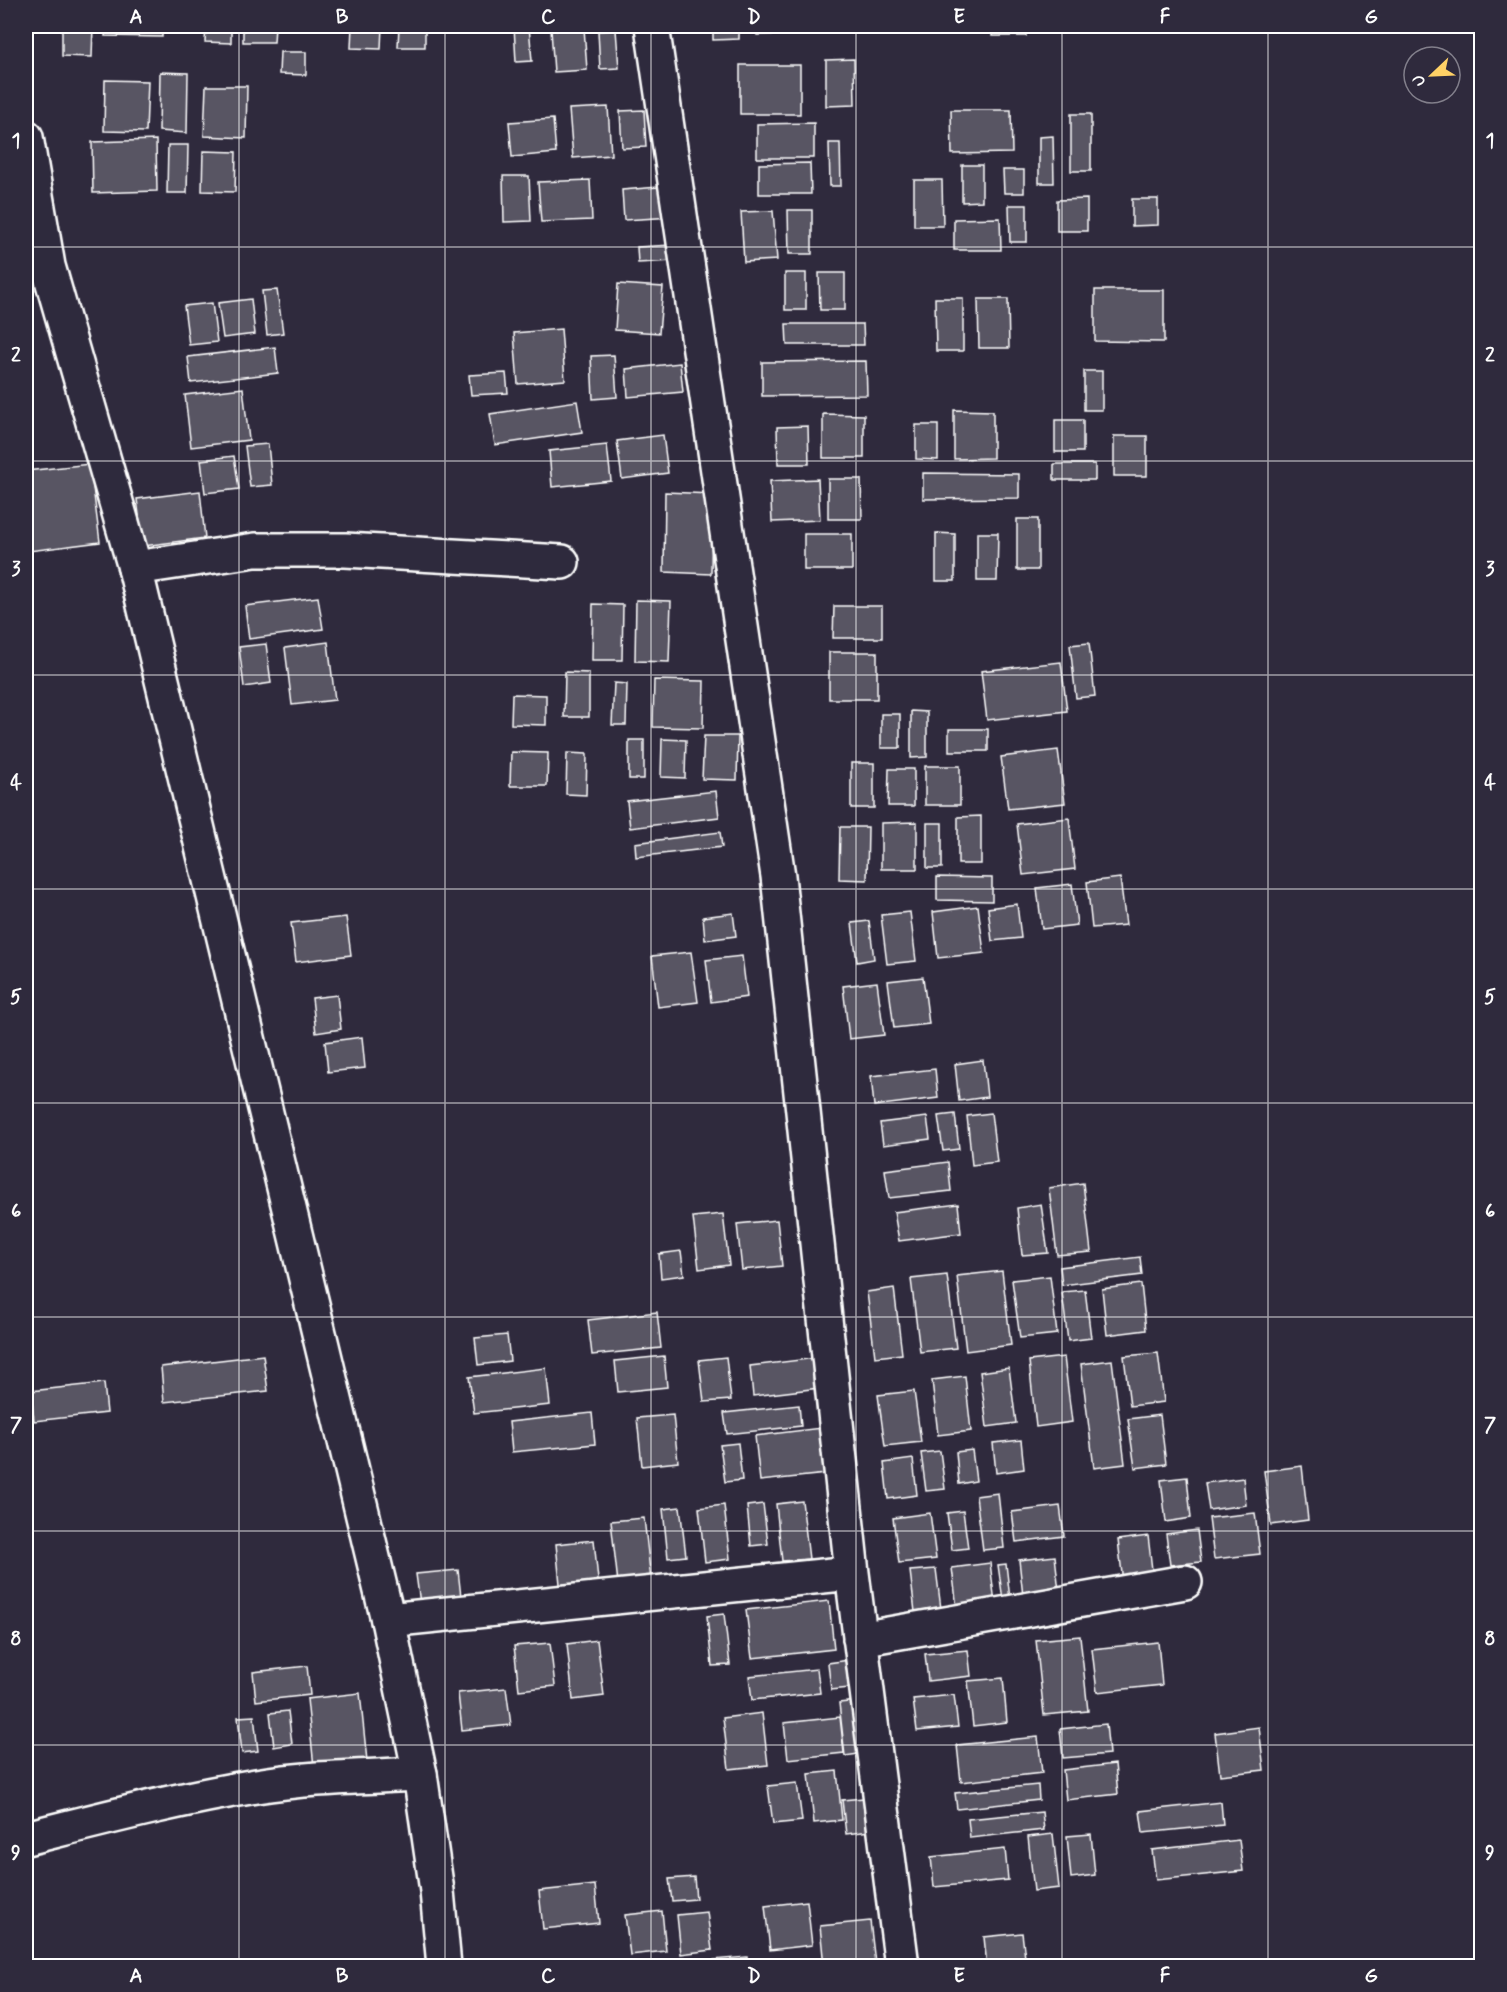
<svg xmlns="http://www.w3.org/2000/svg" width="1507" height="1992" font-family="Mynerve,sans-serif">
	<rect width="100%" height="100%" fill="#2f2a3d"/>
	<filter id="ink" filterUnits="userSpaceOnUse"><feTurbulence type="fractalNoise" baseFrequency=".0167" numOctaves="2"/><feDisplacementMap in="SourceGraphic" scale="12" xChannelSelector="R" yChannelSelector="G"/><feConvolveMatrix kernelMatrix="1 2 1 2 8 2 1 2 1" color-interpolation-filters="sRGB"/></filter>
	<g filter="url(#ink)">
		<path fill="#595564" stroke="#fff" stroke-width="1.5" d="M62,26H93L92,57L62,56Z
			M106,26H162V37L105,36Z
			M206,26H231V43L205,42Z
			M243,26H275L274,42H243Z
			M352,26H382L381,49L351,48Z
			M399,26H425V47H398Z
			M514,26H529L532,61L516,62Z
			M713,26H739V39L713,40Z
			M757,26H786V34L757,35Z
			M948,26H967V29L948,28Z
			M992,26H1026V36H992Z
			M584,28L587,70L554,72L551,30Z
			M616,30L619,68L600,69L598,31Z
			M280,52H306V75L279,74Z
			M854,59L855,105L826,106V60Z
			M740,65H800V114H740Z
			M160,72L188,73L187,133L159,131Z
			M105,80L148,81L146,132L104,131Z
			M206,86H247L246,138L204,136Z
			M608,107L611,155L573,158L569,109Z
			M644,110L646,147L622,148L620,111Z
			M951,110H1011L1012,153L952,154Z
			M1071,114H1091V171H1071Z
			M553,119L556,153L512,157L509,122Z
			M814,123V158H757V124Z
			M1053,136L1054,183H1039V137Z
			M156,140L157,191L93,193L92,142Z
			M829,143H840L841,186H830Z
			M168,145H188L187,193H167Z
			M203,151L236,152L235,192L202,191Z
			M810,163L811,194H759V164Z
			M962,165H982V201L962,202Z
			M1003,170H1024V193H1004Z
			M503,176H529L531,221L504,222Z
			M590,180L592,220L541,222L538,182Z
			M914,180H942L943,226H914Z
			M671,186L673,217L624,220L622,190Z
			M1087,199V231H1057V200Z
			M1132,199H1158V225L1132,226Z
			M1009,205H1027V242H1010Z
			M788,210H812V254H789Z
			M773,211L777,260L744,262L741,212Z
			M1000,218L1001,250H954V219Z
			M672,245L674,261L638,263L637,247Z
			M785,273H806V310H785Z
			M819,273H845V310H820Z
			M618,284L663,287L659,333L615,330Z
			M277,290L283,333L267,335L262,291Z
			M1095,290H1164V342L1095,341Z
			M935,298H963V351H936Z
			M251,299L255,334L223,338L218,303Z
			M978,299H1008L1009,348H979Z
			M212,303L217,342L189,345L184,306Z
			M786,324H863L864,345H787Z
			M561,329L565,380L518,384L514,333Z
			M275,347L278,373L191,383L188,357Z
			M614,355L617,397L593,399L591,356Z
			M866,361L867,395L762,396V362Z
			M680,363L683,392L628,397L626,369Z
			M1084,371H1102V410H1084Z
			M506,373L508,393L471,395L469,375Z
			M243,388L249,440L191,447L185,395Z
			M577,401L582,432L495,445L490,414Z
			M954,410L993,411V458L954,459Z
			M823,414L864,415V458H823Z
			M1055,420H1083V452H1055Z
			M916,425H938V460L916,459Z
			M808,426L809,464H778L777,427Z
			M663,435L668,473L622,479L617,441Z
			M1114,436H1147V476H1114Z
			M268,444L272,485L250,487L245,446Z
			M607,445L611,481L552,487L549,451Z
			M234,456L239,489L205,493L201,460Z
			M90,464L100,542L29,551L26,523V471Z
			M1054,464H1095V480H1054Z
			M923,473L1019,474V498L923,499Z
			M818,479L820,520L772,522L770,481Z
			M828,479H861L862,519H828Z
			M200,491L205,538L143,546L137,499Z
			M665,492L712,494L711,574L664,572Z
			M1017,519H1038V570H1017Z
			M936,533L955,534V581H936Z
			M977,533H998L997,581H977Z
			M804,534H852V570H804Z
			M318,597L323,629L249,639L245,606Z
			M636,600L671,601L669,662L635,661Z
			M593,604L623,605L622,660H592Z
			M834,606H882V638H833Z
			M328,642L335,700L292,705L285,648Z
			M1089,643L1095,696L1076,698L1070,645Z
			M266,644L271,683L244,687L239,647Z
			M829,652H877V699H829Z
			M1061,662L1067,711L987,720L981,671Z
			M565,672L589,673V717H564Z
			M654,680L704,681L703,728L653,727Z
			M614,683L627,684L626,725H612Z
			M512,694L546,695V725L511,724Z
			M911,711L927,712V757L911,758Z
			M881,714H900V748H881Z
			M949,729H988V751H949Z
			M704,736H738L737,780L702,779Z
			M662,739L686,740L685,778L661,777Z
			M629,740H644V779H629Z
			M1058,750L1065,803L1008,809L1001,757Z
			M511,752L548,753L547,786H510Z
			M567,753L587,754L586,795L566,794Z
			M851,763H874V808H851Z
			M925,766H960V805H925Z
			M889,769H914V806H888Z
			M716,791L719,817L630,828L627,801Z
			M981,816V864H958V817Z
			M1069,818L1075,869L1023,875L1017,824Z
			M917,822V869H881V823Z
			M927,823H942V868H927Z
			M840,827H868L867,880L839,879Z
			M720,832L722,847L636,857L635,843Z
			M937,877L992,878V901L937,900Z
			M1120,878L1126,925L1092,928L1087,882Z
			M1072,884L1077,925L1042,929L1037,888Z
			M1017,904L1021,938L992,941L988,908Z
			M978,906L984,953L938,958L933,912Z
			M910,912L916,961L887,964L881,915Z
			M733,913L736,936L705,940L703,917Z
			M346,917L351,955L296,962L291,923Z
			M869,921L874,959L857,962L852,923Z
			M691,952L698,1002L658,1007L652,956Z
			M742,956L747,997L711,1002L706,960Z
			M923,977L929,1024L894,1028L888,981Z
			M877,982L884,1035L849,1039L843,986Z
			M337,995L341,1029L316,1033L312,998Z
			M362,1037L365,1068L328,1072L325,1042Z
			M983,1060L987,1097L959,1101L955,1064Z
			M935,1069L938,1098L874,1106L871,1076Z
			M991,1113L997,1162L972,1165L967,1116Z
			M955,1114L959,1149L943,1151L938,1116Z
			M927,1117L930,1139L883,1145L880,1123Z
			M948,1162L951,1191L889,1198L885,1170Z
			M1083,1183L1091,1252L1057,1255L1049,1188Z
			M958,1204L961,1233L899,1241L894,1212Z
			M1041,1204L1048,1253L1022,1255L1017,1208Z
			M723,1214L729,1265L699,1269L693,1217Z
			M777,1220L782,1266L742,1270L737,1224Z
			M681,1251L684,1275L661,1278L659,1254Z
			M1140,1257L1142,1275L1062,1285L1060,1267Z
			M1002,1271L1011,1345L966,1351L957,1276Z
			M947,1275L956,1348L920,1352L911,1279Z
			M1050,1276L1057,1334L1020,1338L1012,1280Z
			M1141,1284L1146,1330L1107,1335L1102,1289Z
			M894,1288L902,1354L875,1357L867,1292Z
			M1085,1290L1091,1338L1068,1341L1062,1292Z
			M657,1312L661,1348L592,1355L588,1320Z
			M507,1335L510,1361L478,1365L475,1338Z
			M1158,1353L1164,1402L1130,1406L1124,1356Z
			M263,1355L268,1391L164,1402L161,1367Z
			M664,1356L667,1387L618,1392L615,1361Z
			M726,1357L731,1400L704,1402L699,1360Z
			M1064,1357L1072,1422L1036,1427L1029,1361Z
			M816,1358L819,1388L753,1396L750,1366Z
			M1112,1360L1125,1464L1094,1468L1081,1364Z
			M546,1368L550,1405L474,1413L469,1377Z
			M1009,1368L1016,1423L987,1427L980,1372Z
			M965,1376L971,1431L938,1435L932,1380Z
			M104,1383L107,1413L34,1421L31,1391Z
			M914,1391L921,1442L885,1446L878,1395Z
			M799,1405L801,1426L727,1434L724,1413Z
			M592,1413L595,1444L512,1452L509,1422Z
			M673,1415L678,1462L642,1466L637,1418Z
			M1160,1415L1166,1464L1135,1468L1128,1419Z
			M821,1428L826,1474L760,1481L755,1436Z
			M1021,1440L1024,1469L996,1473L993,1443Z
			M738,1443L742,1480L725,1482L720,1445Z
			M972,1450L976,1481L959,1484L956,1452Z
			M940,1451L945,1489L926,1491L921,1453Z
			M913,1459L917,1495L888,1499L884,1463Z
			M1302,1466L1308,1520L1271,1525L1264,1471Z
			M1187,1477L1191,1518L1166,1522L1161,1480Z
			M1243,1478L1246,1505L1209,1510L1205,1483Z
			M998,1493L1004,1548L983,1550L976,1496Z
			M802,1501L809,1559L782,1561L776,1504Z
			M763,1504L768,1544L751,1546L747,1506Z
			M724,1505L730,1559L705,1562L699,1508Z
			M1060,1506L1064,1536L1016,1542L1012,1512Z
			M680,1507L686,1556L668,1558L663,1509Z
			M963,1511L968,1548L952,1550L947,1513Z
			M930,1513L936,1559L899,1563L893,1518Z
			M1255,1513L1260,1554L1214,1559L1209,1518Z
			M644,1518L651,1580L618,1583L611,1521Z
			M1197,1530L1201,1562L1170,1565L1166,1534Z
			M1148,1536L1153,1578L1123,1582L1118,1540Z
			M594,1540L599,1590L561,1594L556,1544Z
			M1055,1556L1060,1600L1024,1605L1019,1560Z
			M990,1563L995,1603L957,1608L952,1568Z
			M1006,1564L1010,1599L1003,1600L998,1565Z
			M936,1569L942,1617L916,1620L910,1571Z
			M458,1570L462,1606L421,1611L416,1574Z
			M829,1601L834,1649L752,1658L746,1610Z
			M724,1614L730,1665L712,1666L707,1616Z
			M1080,1636L1088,1711L1044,1715L1036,1640Z
			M597,1640L604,1696L573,1700L567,1644Z
			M1158,1642L1162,1685L1097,1692L1092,1649Z
			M550,1643L555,1686L519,1690L514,1646Z
			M968,1650L971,1676L928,1681L925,1654Z
			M856,1659L859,1687L831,1690L828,1663Z
			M307,1666L310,1695L256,1701L253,1672Z
			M817,1669L820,1693L752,1700L749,1676Z
			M1003,1678L1007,1722L973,1726L968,1681Z
			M506,1688L511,1725L462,1730L458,1693Z
			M360,1693L367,1761L314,1767L307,1699Z
			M954,1695L958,1727L917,1731L913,1699Z
			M867,1700L872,1752L845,1756L839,1703Z
			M288,1711L292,1744L274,1747L270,1713Z
			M762,1713L768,1765L729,1769L723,1718Z
			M254,1716L258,1751L242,1753L238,1717Z
			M840,1717L844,1753L788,1759L784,1723Z
			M1106,1724L1109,1754L1063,1758L1060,1729Z
			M1259,1727L1264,1770L1220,1775L1215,1733Z
			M1038,1737L1042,1773L961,1782L957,1745Z
			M1115,1764L1118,1794L1066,1800L1063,1770Z
			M837,1771L842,1820L814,1823L809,1774Z
			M797,1783L802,1821L773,1824L768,1786Z
			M1038,1785L1039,1800L957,1809L955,1793Z
			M875,1797L878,1830L846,1834L842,1800Z
			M1221,1802L1223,1825L1143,1833L1140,1811Z
			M1042,1812L1044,1830L970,1838L968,1819Z
			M1053,1834L1059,1888L1034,1891L1028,1837Z
			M1091,1834L1095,1875L1071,1878L1067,1836Z
			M1239,1840L1243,1871L1156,1880L1152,1850Z
			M1005,1849L1008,1880L934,1887L931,1857Z
			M694,1877L696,1899L672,1901L669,1879Z
			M595,1885L599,1923L543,1929L539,1891Z
			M807,1901L812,1945L770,1950L765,1906Z
			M662,1911L666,1951L630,1955L625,1915Z
			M707,1912L712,1950L681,1954L677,1915Z
			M870,1921L875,1963L824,1966L820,1926Z
			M1022,1933L1026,1966H987L984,1937Z
			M747,1957L748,1966H714V1960Z
			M700,1959L701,1966H672V1962Z"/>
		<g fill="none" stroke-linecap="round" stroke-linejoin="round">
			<g stroke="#fff" stroke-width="38">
				<path id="minor" d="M652,26L778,876L852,1573L902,1966
					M135,568L255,550H345L562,562
					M388,1620L852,1573
					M860,1639L1185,1582
					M26,1838C102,1819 178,1799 256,1786C310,1777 366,1777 420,1774"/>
			</g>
			<g stroke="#fff" stroke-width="38">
				<path id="tertiary" d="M26,137L48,266L135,568L388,1620L420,1774L437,1891L444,1966"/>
			</g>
			<use href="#minor" stroke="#2f2a3d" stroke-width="33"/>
			<use href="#tertiary" stroke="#2f2a3d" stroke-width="33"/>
		</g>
	</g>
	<path fill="none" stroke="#fff" stroke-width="1.5" stroke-opacity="0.55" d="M239,26V1966M445,26V1966M651,26V1966M856,26V1966M1062,26V1966M1268,26V1966M26,247H1482M26,461H1482M26,675H1482M26,889H1482M26,1103H1482M26,1317H1482M26,1531H1482M26,1745H1482"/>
	<rect width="1507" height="1992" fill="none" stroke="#2f2a3d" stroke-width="66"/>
	<g transform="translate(1432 75) rotate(247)"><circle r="28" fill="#2f2a3d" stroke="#827f8b" stroke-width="1.5"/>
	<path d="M0-4.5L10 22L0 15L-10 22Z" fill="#ffd166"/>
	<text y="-9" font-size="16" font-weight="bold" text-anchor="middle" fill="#ffffff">U</text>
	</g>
	<rect x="33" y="33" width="1441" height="1926" fill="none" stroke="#fff" stroke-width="2"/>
	<g font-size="20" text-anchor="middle" font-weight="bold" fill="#fff">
		<text x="136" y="23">A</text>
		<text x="342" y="23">B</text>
		<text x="548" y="23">C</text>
		<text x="754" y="23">D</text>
		<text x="959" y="23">E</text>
		<text x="1165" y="23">F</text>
		<text x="1371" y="23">G</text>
		<text x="16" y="147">1</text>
		<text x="1490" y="147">1</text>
		<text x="16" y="361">2</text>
		<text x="1490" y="361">2</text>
		<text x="16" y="575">3</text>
		<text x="1490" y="575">3</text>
		<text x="16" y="789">4</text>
		<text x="1490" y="789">4</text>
		<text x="16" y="1003">5</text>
		<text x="1490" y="1003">5</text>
		<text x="16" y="1217">6</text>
		<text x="1490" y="1217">6</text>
		<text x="16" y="1431">7</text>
		<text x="1490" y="1431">7</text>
		<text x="16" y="1645">8</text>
		<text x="1490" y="1645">8</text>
		<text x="16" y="1859">9</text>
		<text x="1490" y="1859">9</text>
		<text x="136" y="1982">A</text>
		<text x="342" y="1982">B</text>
		<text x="548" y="1982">C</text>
		<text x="754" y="1982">D</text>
		<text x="959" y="1982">E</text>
		<text x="1165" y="1982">F</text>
		<text x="1371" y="1982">G</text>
	</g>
</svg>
